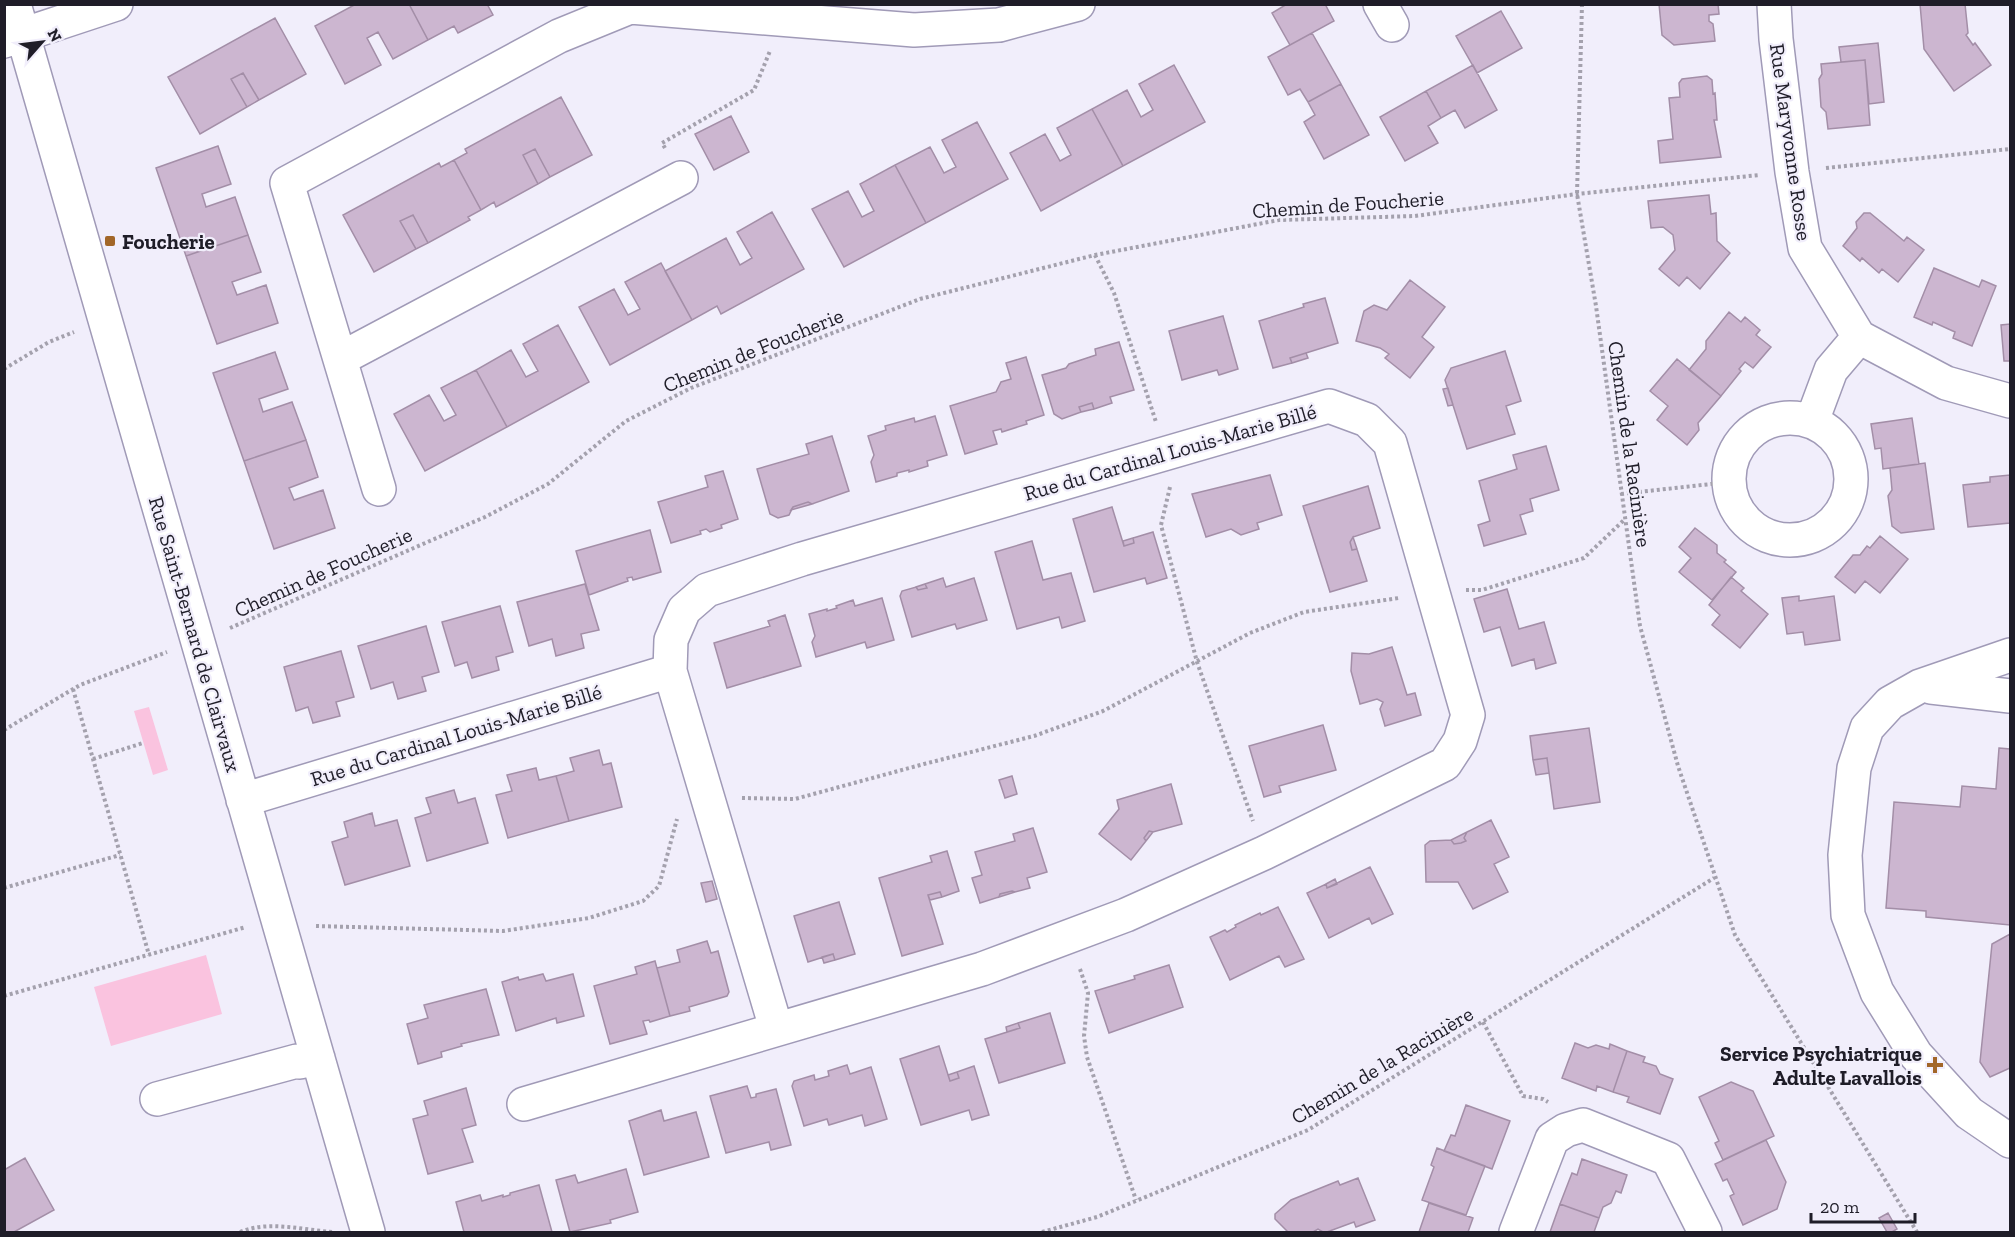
<svg xmlns="http://www.w3.org/2000/svg" width="2015" height="1237" font-family="'Zilla Slab',serif">
	<rect width="100%" height="100%" fill="#f1eefb"/>
	<path fill="#fac3df" d="M149,707L168,770L153,775L134,711Z
		M206,955L222,1014L111,1046L94,987Z"/>
	<path fill="#ccb6d0" stroke="#a38ea7" stroke-width="1.5" d="M356,4H409L428,40L393,59L378,32L367,38L381,65L345,84L315,26Z
		M409,4H487L493,15L458,33L454,26L428,40Z
		M1287,4H1325L1334,21L1290,45L1272,13Z
		M1659,4H1718L1719,14L1709,15V21L1713,24L1715,41L1674,45L1662,35Z
		M1920,4H1965L1968,33L1966,35L1973,45L1975,43L1991,65L1954,91L1924,49Z
		M1501,11L1522,48L1477,73L1456,36Z
		M275,18L306,74L259,100L243,73L231,79L247,107L200,134L168,77Z
		M1312,33L1341,84L1308,102L1300,89L1288,95L1268,57Z
		M1878,43L1884,102L1869,104L1865,60L1841,62L1839,47Z
		M1865,60L1870,125L1828,129L1826,112L1821,107L1819,79L1822,74L1821,64Z
		M1174,65L1205,122L1123,166L1092,109L1127,90L1141,117L1153,110L1139,84Z
		M1473,65L1497,110L1465,128L1455,110L1441,118L1426,91Z
		M243,73L259,100L247,107L231,79Z
		M1707,76L1712,80L1713,94L1715,93L1717,120H1714L1721,157L1660,163L1658,141L1673,139L1669,98L1680,97L1679,83L1682,79Z
		M1341,84L1369,135L1324,159L1304,122L1315,115L1308,102Z
		M1426,91L1441,118L1428,126L1438,143L1405,161L1380,117Z
		M561,97L592,155L550,177L535,149L523,155L538,184L496,207L494,202L481,210L454,160L467,153L465,149Z
		M1092,109L1123,166L1041,211L1010,153L1045,134L1060,161L1071,155L1057,128Z
		M731,116L749,152L714,170L695,134Z
		M977,122L1008,179L926,223L895,165L930,147L944,173L956,167L942,140Z
		M218,146L231,184L202,194L206,207L235,197L248,235L186,256L156,168Z
		M535,149L550,177L538,184L523,155Z
		M454,160L481,210L468,217L470,220L428,243L413,215L400,221L416,249L374,272L343,215L439,163L441,167Z
		M895,165L926,223L844,267L812,209L848,191L862,217L874,211L860,184Z
		M1709,195L1711,214L1716,213L1717,241L1730,253L1700,289L1687,277L1679,286L1659,269L1675,250L1673,235L1663,227L1651,228L1648,201Z
		M772,212L804,269L721,314L717,306L692,320L665,271L726,238L740,265L752,258L737,232Z
		M1864,213H1870L1904,241L1907,237L1924,250L1898,282L1882,269L1879,273L1862,258L1860,261L1843,246L1857,228L1856,222Z
		M413,215L428,243L416,249L400,221Z
		M248,235L261,272L232,282L237,295L266,285L278,323L217,344L186,256Z
		M661,263L692,320L610,365L579,307L614,289L628,315L640,309L625,282Z
		M1934,268L1979,287L1982,280L1996,286L1972,346L1953,338L1955,332L1933,322L1932,325L1914,317Z
		M1410,280L1445,307L1422,337L1434,347L1410,378L1385,358L1389,354L1380,348L1356,341L1364,311L1374,305L1387,310Z
		M1325,298L1338,343L1290,358L1292,363L1273,368L1259,321L1304,307L1303,304Z
		M1729,312L1741,322L1745,317L1760,330L1756,335L1771,347L1753,368L1745,362L1739,369L1741,371L1721,396L1689,370L1706,349V341Z
		M1223,316L1238,369L1219,375L1217,370L1182,380L1169,331Z
		M2010,324V361H2004L2001,325Z
		M558,325L589,382L507,427L476,370L511,350L526,377L538,371L523,344Z
		M1119,342L1134,390L1110,397L1112,403L1094,409L1092,403L1079,407L1081,412L1062,419L1054,414L1042,375L1066,368L1069,364L1096,355L1095,349Z
		M1505,351L1521,401L1506,406L1515,434L1467,449L1445,380L1451,368Z
		M275,352L288,389L259,399L263,412L292,402L306,440L244,461L213,373Z
		M1306,353L1308,358L1292,363L1290,358Z
		M1026,357L1044,415L1026,421L1027,424L1002,432L1001,429L993,431L997,444L965,454L950,406L996,392L1001,382L1011,379L1006,363Z
		M1677,359L1721,396L1698,423L1699,430L1687,445L1657,420L1668,406L1650,391Z
		M476,370L507,427L425,471L394,414L429,395L444,421L456,415L441,388Z
		M1448,388L1453,405L1448,406L1443,389Z
		M1092,403L1094,409L1081,412L1079,407Z
		M935,416L947,455L927,461L928,466L909,472V470L897,473V476L876,482L871,462L874,455L868,436L886,430L885,426L914,418L915,422Z
		M1912,418L1919,464L1883,469L1881,448L1875,449L1871,424Z
		M832,436L849,491L812,504L808,502L793,507L789,515L778,518L770,514L757,469L809,454L806,444Z
		M306,440L318,477L289,488L294,500L323,490L335,528L274,549L244,461Z
		M1546,446L1559,490L1530,499L1533,511L1520,515L1526,534L1484,546L1478,525L1490,521L1479,481L1517,469L1513,455Z
		M1925,463L1934,529L1901,533L1892,526L1888,496L1892,490L1890,468Z
		M723,471L738,519L721,525L722,528L710,532L706,529L700,531L701,534L671,543L658,502L708,487L705,476Z
		M1270,475L1282,515L1257,523L1259,529L1241,535L1231,529L1206,537L1192,494Z
		M2010,475V523L1968,527L1963,485L1990,482V477Z
		M1368,486L1380,528L1353,537L1350,542L1352,550L1357,549L1367,581L1330,592L1303,506Z
		M808,502L812,504L791,510L793,507Z
		M1112,507L1124,546L1134,543L1133,538L1153,532L1167,578L1147,584L1145,578L1094,592L1073,519Z
		M1695,528L1717,545V553L1726,560L1724,562L1736,572L1712,600L1679,572L1691,558L1679,547Z
		M650,530L661,572L633,580L632,577L627,578L628,581L589,595L576,551Z
		M1880,536L1908,559L1880,593L1865,581L1855,593L1835,577L1853,555H1860L1867,546L1870,548Z
		M1353,537L1357,549L1352,550L1350,542Z
		M1133,538L1134,543L1124,546L1123,541Z
		M1032,541L1043,580L1071,573L1085,621L1062,628L1059,617L1017,629L995,552Z
		M1731,577L1744,588L1741,591L1768,614L1740,648L1712,625L1720,615L1709,605Z
		M943,578L946,587L974,578L987,620L957,629L955,624L912,637L900,596L902,591L916,587L918,590L927,588L925,584Z
		M585,584L599,630L581,634L584,648L556,656L552,639L529,646L517,602Z
		M925,584L927,588L918,590L916,587Z
		M1507,589L1519,629L1544,622L1556,663L1536,669L1534,659L1512,666L1500,627L1484,632L1474,599Z
		M1799,596V601L1834,596L1840,640L1805,645L1803,632L1787,634L1782,598Z
		M882,598L894,640L867,648L865,642L816,657L812,642L815,636L809,614L827,609V611L837,608L836,606L853,600L855,606Z
		M500,606L513,652L496,657L499,670L472,678L467,662L455,666L442,622Z
		M785,615L801,666L727,688L714,643L770,626L768,621Z
		M426,626L439,672L422,677L426,691L398,699L393,682L371,689L358,646Z
		M1392,647L1407,695L1415,693L1421,715L1385,726L1380,709L1383,702L1377,699L1360,704L1351,671L1352,653L1369,654Z
		M341,651L354,697L336,702L340,716L313,723L308,707L296,711L284,667Z
		M1323,725L1336,770L1279,786L1281,792L1264,797L1249,746Z
		M1589,728L1600,802L1554,809L1547,758L1533,760L1530,736Z
		M1999,748L2010,749V925L1926,917V911L1886,908L1894,802L1960,807L1962,786L1996,789Z
		M599,750L603,765L611,763L622,807L569,821L556,776L574,771L570,758Z
		M1547,758L1549,773L1536,775L1533,760Z
		M536,768L539,780L556,776L569,821L508,838L496,795L512,791L507,775Z
		M1012,776L1017,794L1005,798L999,780Z
		M1171,784L1182,824L1153,832L1149,831L1144,838L1146,841L1131,860L1099,834L1119,809L1117,800Z
		M454,790L458,803L475,798L488,843L427,861L415,818L431,813L426,798Z
		M372,813L375,826L397,820L410,866L345,885L332,842L348,837L344,822Z
		M1491,820L1509,857L1494,864L1508,892L1473,909L1458,882H1426L1425,845L1430,841L1451,840L1454,844L1461,843L1466,841L1464,838L1467,832Z
		M1033,828L1047,872L1027,878L1030,888L1015,892L1012,891L1000,894L999,897L980,903L972,878L982,875L975,852L1015,841L1013,834Z
		M1149,831L1153,832L1146,841L1144,838Z
		M1467,832L1464,838L1466,841L1461,843L1454,844L1451,840Z
		M947,851L959,891L942,897L940,892L928,895L943,944L902,956L879,878L932,862L930,856Z
		M1370,867L1393,914L1372,924L1369,918L1329,938L1307,893L1326,884L1327,888Z
		M1335,879L1337,884L1327,888L1326,884Z
		M712,881L717,899L706,902L701,883Z
		M1012,891L1015,892L999,897L1000,894Z
		M940,892L942,897L930,900L928,895Z
		M839,902L855,954L835,960L833,954L808,962L794,916Z
		M1278,907L1304,959L1285,967L1279,956L1230,980L1210,937L1225,930L1227,932L1236,927L1235,925L1260,913L1261,915Z
		M2010,934V1068L1990,1077L1980,1062L1992,944Z
		M707,941L711,953L718,951L729,992L727,996L689,1007L690,1011L670,1016L657,968L680,962L677,950Z
		M833,954L835,960L824,963L822,957Z
		M655,961L670,1016L650,1022L649,1020L643,1021L647,1034L610,1044L594,986L637,974L635,967Z
		M1169,965L1183,1007L1109,1033L1095,991L1135,979L1134,976Z
		M543,974L546,981L573,974L584,1016L557,1023L556,1018L516,1031L502,982L518,977L519,980Z
		M486,989L499,1035L461,1044L462,1046L441,1052L442,1057L418,1064L407,1024L428,1018L424,1005Z
		M1050,1013L1065,1063L999,1083L985,1039L1020,1028L1018,1023Z
		M1018,1023L1020,1028L1007,1032L1006,1027Z
		M1575,1043L1588,1048L1596,1045L1609,1049L1610,1044L1627,1051L1613,1092L1597,1086L1596,1091L1562,1078Z
		M939,1046L950,1081L959,1078L957,1072L974,1066L989,1115L972,1120L969,1110L921,1125L900,1059Z
		M1627,1051L1645,1057L1643,1062L1656,1066L1660,1074L1673,1079L1660,1114L1627,1102L1629,1097L1613,1092Z
		M847,1065L850,1074L871,1067L887,1119L865,1126L862,1115L829,1125L827,1119L804,1126L792,1086L794,1081L814,1075L815,1080L829,1076L828,1071Z
		M957,1072L959,1078L950,1081L948,1075Z
		M1731,1082L1753,1091L1774,1136L1723,1160L1715,1143L1719,1141L1699,1097Z
		M747,1086L751,1098L756,1097V1094L776,1089L791,1145L771,1150L769,1142L726,1153L710,1096Z
		M466,1088L476,1125L462,1129L473,1162L428,1174L413,1119L428,1115L424,1101Z
		M1466,1105L1510,1121L1492,1169L1444,1151L1451,1135L1455,1136Z
		M661,1110L664,1121L696,1112L709,1157L644,1175L629,1121Z
		M1766,1140L1786,1182L1777,1209L1743,1225L1730,1196L1734,1194L1727,1179L1723,1181L1715,1164Z
		M1437,1148L1485,1166L1466,1215L1422,1200L1434,1167L1431,1165Z
		M25,1158L54,1210L14,1232H4V1170Z
		M1582,1159L1627,1175L1621,1193L1616,1191L1611,1203L1603,1207L1599,1218L1560,1204L1572,1173L1577,1175Z
		M626,1169L638,1212L610,1220L611,1223L570,1232L556,1180L575,1175L578,1183Z
		M1358,1178L1375,1220L1356,1227L1354,1222L1327,1232H1323L1318,1229L1313,1232H1288L1275,1219V1214L1291,1200L1338,1181L1340,1185Z
		M539,1185L552,1232H464L456,1202L480,1195L482,1201L503,1195V1197L510,1195V1193Z
		M1429,1203L1473,1218L1468,1232H1419Z
		M1560,1204L1599,1218L1594,1232H1550Z
		M1888,1213L1897,1229L1892,1232H1887L1879,1218Z"/>
	<g fill="none" stroke-linecap="round" stroke-linejoin="round">
		<g stroke="#a09ab7" stroke-width="36">
			<path id="minor" d="M14,4L368,1232
				M1380,4L1392,25
				M1774,4L1776,39L1792,172L1805,248L1859,337L1946,383L2010,401
				M4,41L116,4
				M340,359L681,178
				M1729 479a61 61 0 1 1 122 0a61 61 0 1 1-122 0Z
				M1812,421L1831,370L1859,337
				M379,489L287,183L559,36L630,7L914,30L999,25L1078,4
				M2010,655L1920,686L1890,703L1867,728L1854,768L1845,855L1848,915L1877,992L1916,1055L1969,1113L2010,1141
				M670,671L776,1028
				M1931,687L2010,696
				M243,800L670,671L671,640L684,610L707,590L802,559L1329,406L1367,420L1390,443L1468,715L1460,741L1445,764L1264,853L1126,915L982,969L524,1104
				M157,1099L297,1061L300,1062L318,1058
				M1516,1232L1552,1139L1566,1130L1583,1125L1668,1159L1705,1232"/>
		</g>
		<path stroke="#a4a1ad" stroke-width="4" stroke-dasharray="3 3" stroke-linecap="butt" d="M1582,4L1577,194L1596,306L1640,626L1678,766L1735,935L1917,1232
			M665,148L662,143L754,90L770,51
			M1826,168L2010,149
			M1095,255L1114,293L1156,422
			M4,369L49,342L74,332
			M1170,487L1161,525L1197,662L1253,821
			M1621,494L1729,482
			M1466,590H1482L1584,558L1624,520
			M230,628L485,517L548,484L626,421L691,388L920,299L1095,255L1279,220L1415,216L1577,194L1759,175
			M73,689L149,955
			M4,730L80,685L167,652
			M93,759L143,743
			M742,798L795,799L924,764L1034,736L1103,711L1250,633L1304,612L1399,598
			M4,888L120,855
			M316,926L503,931L589,918L643,901L659,886L677,819
			M1080,969L1088,993L1084,1036L1087,1057L1136,1200
			M4,996L246,927
			M1483,1022L1523,1096L1543,1099L1548,1102
			M240,1232C270,1220 301,1230 333,1232
			M1042,1232L1097,1217L1308,1130L1714,878"/>
		<use href="#minor" stroke="#fff" stroke-width="33"/>
	</g>
	<g fill="#a26628" stroke="#f1eefb" stroke-width="2">
		<rect x="104" y="235" width="12" height="12" rx="3"/>
		<path d="M1932 1056h6v6h6v6h-6v6h-6v-6h-6v-6h6z"/>
	</g>
	<g text-anchor="middle" dominant-baseline="central" stroke-width="4.5" stroke-linejoin="round" paint-order="stroke">
		<g font-size="21" fill="#1f1d28" stroke="#f1eefb">
			<text transform="translate(1791 142) rotate(82)">Rue Maryvonne Rosse</text>
			<text transform="translate(1348 204) rotate(-4)">Chemin de Foucherie</text>
			<text transform="translate(753 350) rotate(-22)">Chemin de Foucherie</text>
			<text transform="translate(1630 444) rotate(82)">Chemin de la Racinière</text>
			<text transform="translate(1170 452) rotate(-16)">Rue du Cardinal Louis-Marie Billé</text>
			<text transform="translate(323 572) rotate(-24)">Chemin de Foucherie</text>
			<text transform="translate(195 634) rotate(74)">Rue Saint-Bernard de Clairvaux</text>
			<text transform="translate(456 735) rotate(-17)">Rue du Cardinal Louis-Marie Billé</text>
			<text transform="translate(1382 1065) rotate(-31)">Chemin de la Racinière</text>
		</g>
		<g font-size="21" font-weight="bold" fill="#1f1d28" stroke="#f1eefb" text-anchor="start">
			<text x="122" y="241">Foucherie</text>
			<text x="1922" y="1053" text-anchor="end">Service Psychiatrique<tspan x="1922" dy="24">Adulte Lavallois</tspan></text>
		</g>
	</g>
	<rect width="2015" height="1237" fill="none" stroke="#1f1d28" stroke-width="12"/>
	<g transform="translate(42 42) rotate(62)" stroke="#f1eefb" stroke-width="4.5" paint-order="stroke">
	<path d="M0-4.5L10 22L0 15L-10 22Z" fill="#1f1d28"/>
	<text y="-9" font-size="16" font-weight="bold" text-anchor="middle" fill="#1f1d28">N</text>
	</g>
	<path d="M1811 1213v9h104v-9" fill="none" stroke="#1f1d28" stroke-width="3"/>
	<text x="1820" y="1213" font-size="18" fill="#1f1d28" stroke="#f1eefb" stroke-width="4.5" paint-order="stroke">20 m</text>
</svg>
